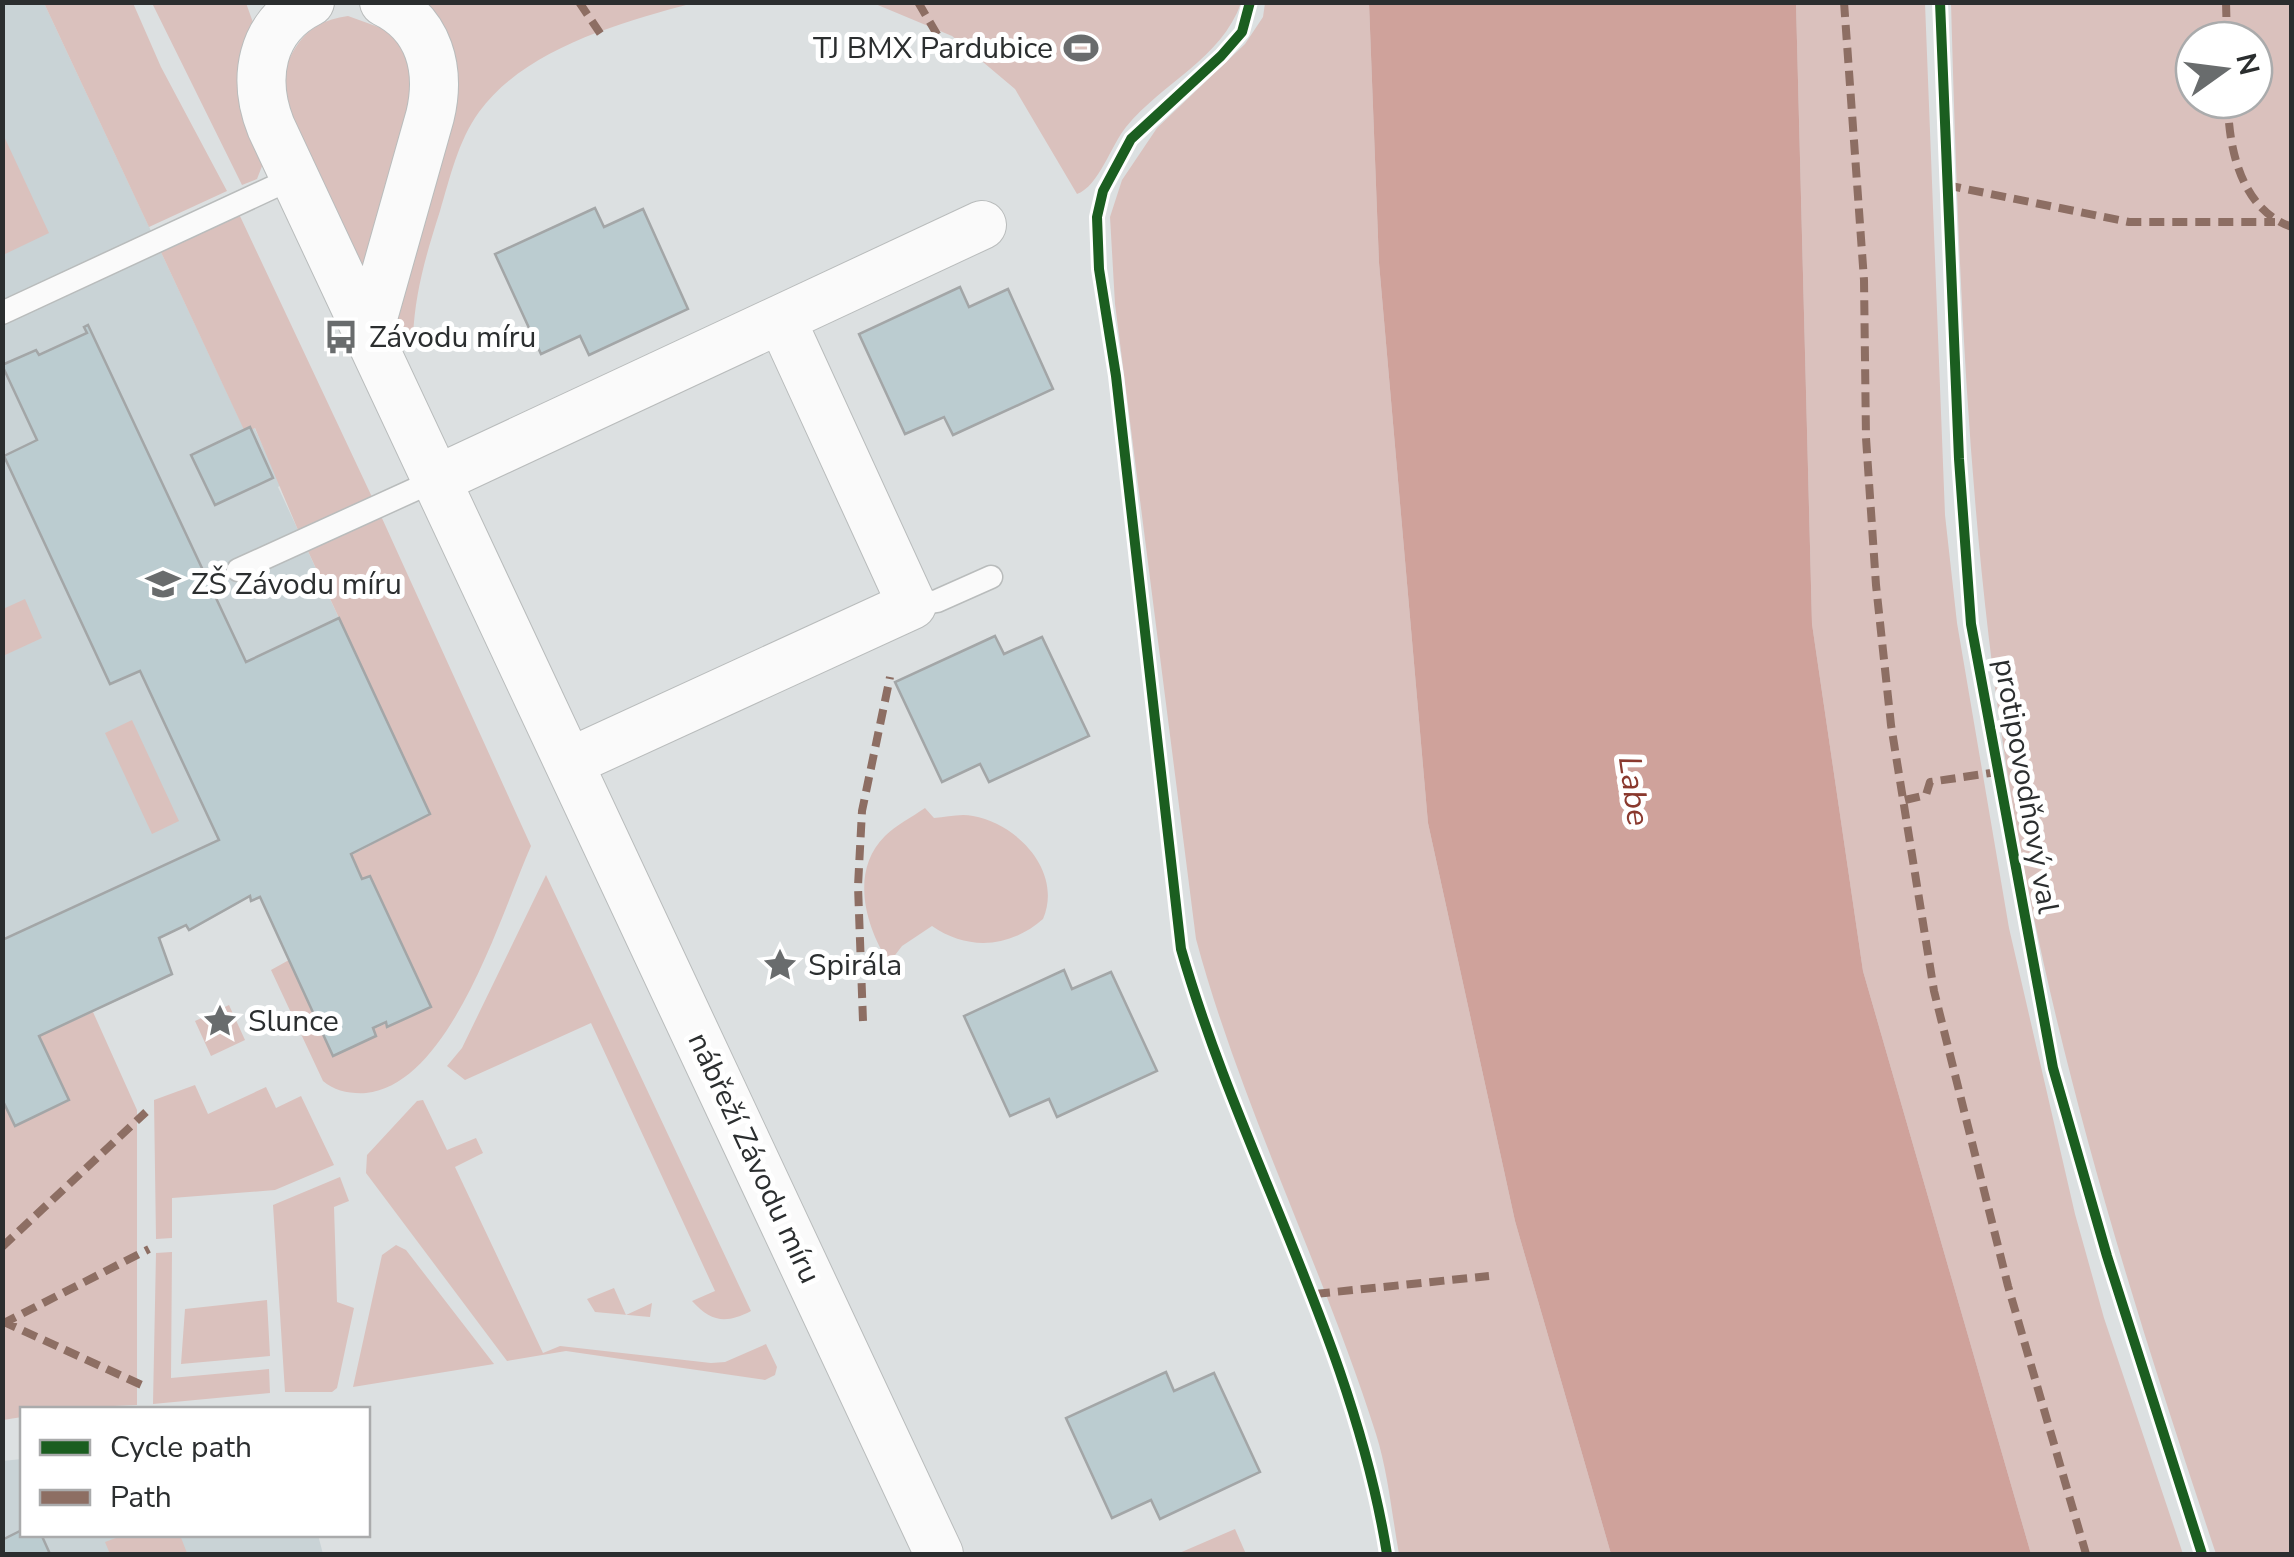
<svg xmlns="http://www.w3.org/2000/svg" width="2294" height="1557" font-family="'Nunito Sans',sans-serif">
	<rect width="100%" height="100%" fill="#dce0e1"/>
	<path fill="#c9d3d6" d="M2,3H44L245,431L254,427L281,485L278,487L430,814L358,849L432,1007L388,1027L386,1023L374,1028L377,1036L334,1056L261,898L252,901L250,897L190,931L186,926L161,938L159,945L173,975L40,1036L69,1101L16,1126L2,1097Z
		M22,1459V1534L318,1535L323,1554H3L2,1461Z"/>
	<path fill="#dac1bd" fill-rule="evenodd" d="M44,3H133L161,67L227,191L149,227Z
		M152,3H246L255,28L264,161L257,179L242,185Z
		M412,3H693C620,23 526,48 479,112C458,141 450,178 440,211C426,255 415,292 413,337L400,342L396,319L449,112Z
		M873,3H1241C1221,59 1163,82 1126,127C1111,145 1099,186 1077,194L1015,89L952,36Z
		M1265,3H1369L1379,263L1428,823L1515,1221L1611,1554H1399C1392,1515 1388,1472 1376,1434C1323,1267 1242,1109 1196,939L1115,304L1110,217L1122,180L1157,128L1245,44L1263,17Z
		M1796,3H1925L1945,515L1957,623L2009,928L2075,1214L2104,1318L2183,1554H2031L1863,971L1812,624Z
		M1951,3H2291V1554H2216C2130,1297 2047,1033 2006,764C1967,512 1958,257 1951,3ZM2194,40H2254V100H2194Z
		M348,16L395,33L418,74L363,269L276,91C292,51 300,23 348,16Z
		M2,132L49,233L3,255H2Z
		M239,214L372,497L298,530L255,428L245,432L160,250Z
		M381,516L531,846C500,916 451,1084 366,1093C351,1094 334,1091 323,1081L271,970L289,960L334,1056L376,1036L374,1029L387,1023L389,1027L431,1007L371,877L362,880L352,855L430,814L307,549Z
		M25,599L42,638L3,656V609Z
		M132,720L179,821L152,834L105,733Z
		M925,808L934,818C947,817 961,813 973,816C1018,824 1063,872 1043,919C1010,948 968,951 932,926L902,946L889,963C866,927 849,872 885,836C896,825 912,817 925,808Z
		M546,875L751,1311C726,1324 711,1322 692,1301L715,1291L591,1023L465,1080L447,1066L462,1048Z
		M229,1005L245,1040L211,1056L195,1021Z
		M93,1012L137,1110V1405L22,1410V1417L3,1420L2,1097L16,1126L69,1101L40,1036Z
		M195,1085L208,1114L266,1087L276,1108L301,1096L334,1165L275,1190L172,1198V1238L156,1239L154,1100Z
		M423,1100L447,1150L476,1138L483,1153L455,1167L543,1353L560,1346L711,1363L725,1362L766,1344L777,1367L775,1375L765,1380L566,1351L507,1361L366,1173L367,1155L417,1101Z
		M340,1177L349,1201L334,1207L337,1302L354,1308L337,1388L332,1392H285L273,1205Z
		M396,1245L406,1250L494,1364L353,1387L382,1255Z
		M172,1252L171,1378L269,1369L270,1393L153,1404L156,1253Z
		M614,1288L626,1315L652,1303L650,1317L595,1312L587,1299Z
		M267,1300L270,1356L181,1364L185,1309Z
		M1235,1529L1246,1554H1177Z
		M124,1535H180L187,1553L110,1554L105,1542Z"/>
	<path fill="#cfa29b" d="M1369,3H1796L1812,624L1863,971L2031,1554H1611L1515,1221L1428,823L1379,263Z"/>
	<path fill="#bbccd0" stroke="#a3a6a7" stroke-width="2.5" d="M595,208L604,227L643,209L688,309L589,355L580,336L541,354L495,254Z
		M960,287L969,307L1008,289L1053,389L953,435L944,417L905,434L859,334Z
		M88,325L246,662L339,618L430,814L351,854L362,879L370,876L431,1007L387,1027L386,1022L373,1028L376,1036L333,1056L260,897L251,901L250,896L189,930L186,925L159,938L172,974L39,1036L69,1100L15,1126L2,1099V940L219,840L140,671L110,684L4,456L37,440L2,365L36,350L39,355L87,333L84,327Z
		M250,427L273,478L215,505L191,455Z
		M995,636L1004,654L1042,637L1089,736L989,782L980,764L942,782L895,682Z
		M1064,970L1072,989L1111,972L1157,1071L1057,1117L1049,1099L1010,1116L964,1016Z
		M1166,1372L1174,1391L1214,1373L1260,1472L1160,1519L1151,1500L1112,1518L1066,1418Z
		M22,1530V1534H41L50,1554H2V1540Z"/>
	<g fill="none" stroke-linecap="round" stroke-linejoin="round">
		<g stroke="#b9bcbc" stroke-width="25">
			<path id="service" d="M2,313L295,177
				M238,570L438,479
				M912,605L937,601L991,577"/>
		</g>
		<g stroke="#b9bcbc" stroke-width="50">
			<path id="minor" d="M310,2C260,27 252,79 271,127L939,1554
				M369,332L430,116C441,70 430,24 384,2
				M438,479L982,225
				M570,762L912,605L781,319"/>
		</g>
		<use href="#service" stroke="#fafafa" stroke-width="22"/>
		<use href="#minor" stroke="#fafafa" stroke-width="48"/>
		<path stroke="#8d6e63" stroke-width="8" stroke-dasharray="15 8" stroke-linecap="butt" d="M579,2L604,39
			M918,2L938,36
			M1844,2L1864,280L1866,438L1876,585L1891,725L1934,991L2008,1286L2086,1554
			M2226,2L2227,40
			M2228,100C2228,147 2241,210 2292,227
			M1946,185L2129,222H2275
			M1905,800L1926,795L1930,782L1997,772
			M863,1021L858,886L862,811L890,677
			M2,1247L146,1112
			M1315,1294L1489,1276
			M2,1321L146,1387
			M2,1324L149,1249"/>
		<g stroke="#fff" stroke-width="16">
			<path id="cycleway" d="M1250,2L1242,32L1221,56L1131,139L1103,191L1097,217L1099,269L1116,376L1181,949C1240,1155 1353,1341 1387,1554
				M1940,2L1959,459L1971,624L2053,1068L2107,1256L2202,1554"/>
		</g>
		<use href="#cycleway" stroke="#1b5e20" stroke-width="10"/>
	</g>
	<defs>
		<g id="stadium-bare" transform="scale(2.7)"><path d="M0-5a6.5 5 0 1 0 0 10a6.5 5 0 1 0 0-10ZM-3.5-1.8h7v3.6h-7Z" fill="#696c6d" stroke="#fff" stroke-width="2.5" paint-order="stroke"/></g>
		<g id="bus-bare" transform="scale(2.7)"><path d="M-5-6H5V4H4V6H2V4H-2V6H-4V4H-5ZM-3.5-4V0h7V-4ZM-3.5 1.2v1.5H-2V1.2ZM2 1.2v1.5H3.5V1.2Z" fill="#696c6d" stroke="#fff" stroke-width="2.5" paint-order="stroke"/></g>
		<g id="school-bare" transform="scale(2.7)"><path d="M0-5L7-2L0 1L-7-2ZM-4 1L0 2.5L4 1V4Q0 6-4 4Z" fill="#696c6d" stroke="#fff" stroke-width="2.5" paint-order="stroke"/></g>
		<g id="sight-bare" transform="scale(2.7)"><path d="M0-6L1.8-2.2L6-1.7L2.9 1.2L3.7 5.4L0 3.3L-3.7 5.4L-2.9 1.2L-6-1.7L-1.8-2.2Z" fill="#696c6d" stroke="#fff" stroke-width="2.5" paint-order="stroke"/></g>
	</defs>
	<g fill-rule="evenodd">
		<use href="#stadium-bare" x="1081" y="48"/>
		<use href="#bus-bare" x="341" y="337"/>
		<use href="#school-bare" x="163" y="584"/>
		<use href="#sight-bare" x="780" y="965"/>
		<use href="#sight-bare" x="220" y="1021"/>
	</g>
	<g text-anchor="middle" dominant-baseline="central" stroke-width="10" stroke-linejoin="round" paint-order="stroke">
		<g font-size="30" fill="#2b2e2f" stroke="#fff" text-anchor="start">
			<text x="1053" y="48" text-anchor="end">TJ BMX Pardubice</text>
			<text x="369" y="337">Závodu míru</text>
			<text x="191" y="584">ZŠ Závodu míru</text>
			<text x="808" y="965">Spirála</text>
			<text x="248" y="1021">Slunce</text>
		</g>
		<g font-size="30" fill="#2b2e2f" stroke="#fff">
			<text transform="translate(2026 786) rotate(80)">protipovodňový val</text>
			<text transform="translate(754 1158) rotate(65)">nábřeží Závodu míru</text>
		</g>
		<g font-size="32" font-style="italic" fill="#8a392e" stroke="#fff">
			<text transform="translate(1634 791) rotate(82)">Labe</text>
		</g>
	</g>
	<rect width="2294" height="1557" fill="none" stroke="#2b2e2f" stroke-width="10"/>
	<rect x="20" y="1407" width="350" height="130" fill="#ffffff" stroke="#aaabac" stroke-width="2.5"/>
	<rect x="40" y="1440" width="50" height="15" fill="#1b5e20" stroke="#aaabac" stroke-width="2.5"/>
	<text x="110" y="1457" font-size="30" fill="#2b2e2f">Cycle path</text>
	<rect x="40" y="1490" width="50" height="15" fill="#8d6e63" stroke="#aaabac" stroke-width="2.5"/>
	<text x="110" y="1507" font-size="30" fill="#2b2e2f">Path</text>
	<g transform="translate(2224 70) rotate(76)"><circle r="48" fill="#ffffff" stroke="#aaabac" stroke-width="2.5"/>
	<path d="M0-8L18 38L0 25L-18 38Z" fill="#696c6d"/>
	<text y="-15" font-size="28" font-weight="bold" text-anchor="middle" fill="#2b2e2f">N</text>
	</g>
</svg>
